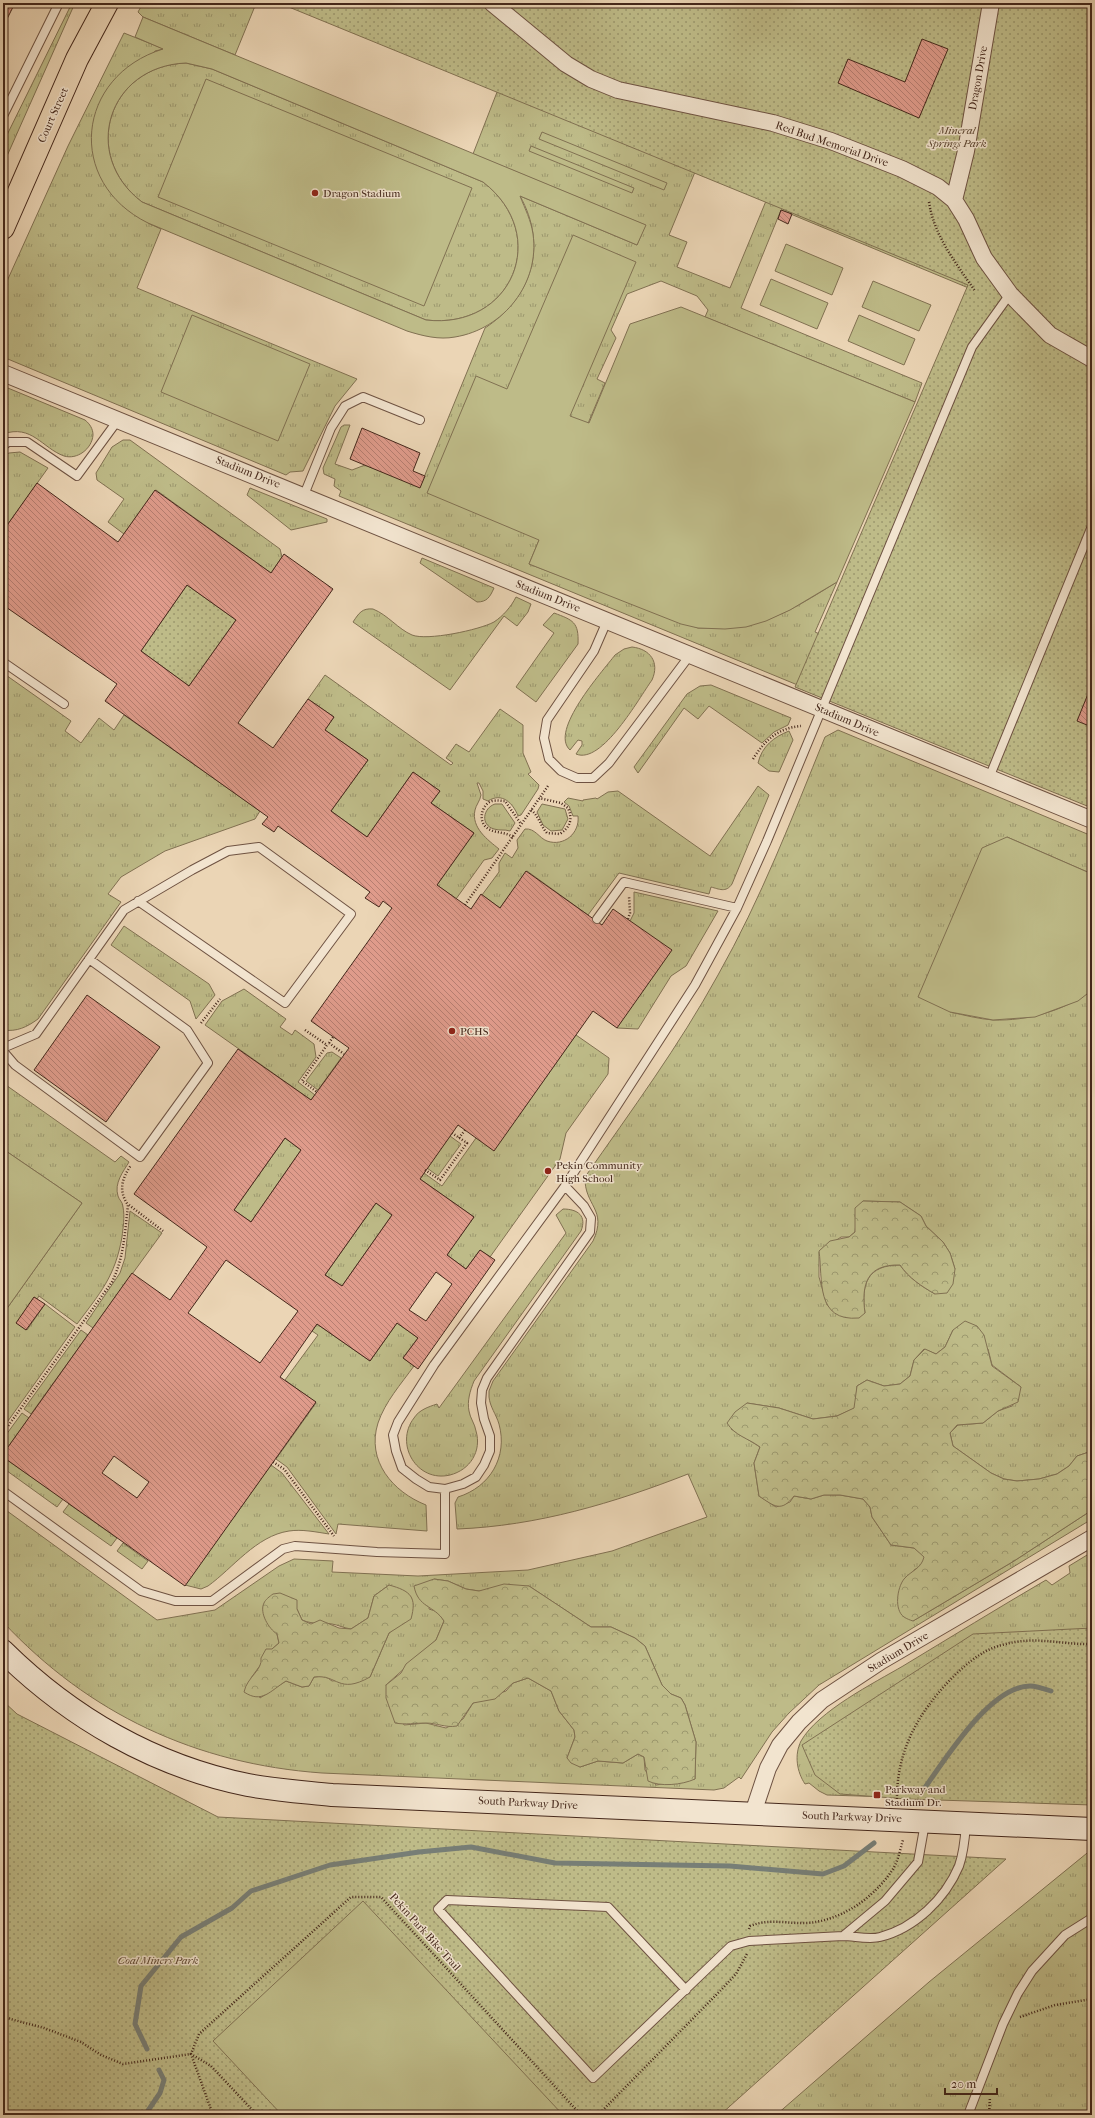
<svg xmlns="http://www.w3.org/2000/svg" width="1095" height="2118" font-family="'IM FELL French Canon',serif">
	<defs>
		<pattern id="grass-tufts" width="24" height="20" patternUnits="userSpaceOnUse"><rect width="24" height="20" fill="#bebb88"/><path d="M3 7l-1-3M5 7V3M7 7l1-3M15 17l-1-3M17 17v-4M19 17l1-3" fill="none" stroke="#9c986e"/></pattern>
		<pattern id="forest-crowns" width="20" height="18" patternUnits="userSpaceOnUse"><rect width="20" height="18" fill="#bebb88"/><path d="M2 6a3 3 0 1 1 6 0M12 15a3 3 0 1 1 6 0" fill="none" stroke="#9c986e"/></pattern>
		<pattern id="park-dots" width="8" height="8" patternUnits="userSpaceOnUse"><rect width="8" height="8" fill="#bebb88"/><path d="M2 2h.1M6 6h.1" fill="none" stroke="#9c986e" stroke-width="1.8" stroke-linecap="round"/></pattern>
		<pattern id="building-back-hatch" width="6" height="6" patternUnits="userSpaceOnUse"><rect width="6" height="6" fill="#df9b8b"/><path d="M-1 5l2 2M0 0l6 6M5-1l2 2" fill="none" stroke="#b67e71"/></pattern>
	</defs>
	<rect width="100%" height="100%" fill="#ebd5b5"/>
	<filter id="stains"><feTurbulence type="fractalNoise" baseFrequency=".005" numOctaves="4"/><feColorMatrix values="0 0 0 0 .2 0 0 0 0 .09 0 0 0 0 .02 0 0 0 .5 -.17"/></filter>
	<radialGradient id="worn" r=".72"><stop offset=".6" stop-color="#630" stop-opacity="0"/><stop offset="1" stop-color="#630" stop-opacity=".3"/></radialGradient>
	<path fill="url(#grass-tufts)" stroke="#817152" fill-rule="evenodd" d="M72,3H75L3,165V143Z
		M143,3H249L255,6L235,55L143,17L138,12Z
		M124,33L164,49L155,51L91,135L148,223L161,229L137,288L357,379L335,406L303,471L290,472L286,475L3,357V290L68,146Z
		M511,56L944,250L971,289L781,210L741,308L922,383L915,402L705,317L708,310L697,296L661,281L627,294L611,330L616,338L597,379L605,383L529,564L698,628C761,630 785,614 837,582L815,632L822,635L800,686L339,496L341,491L334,486L335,479L324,474L323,468L341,427L344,425H350L335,464L352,470L365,465L420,487L485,328C532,297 548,246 520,196L637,245L645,225L473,154ZM695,172L766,201L730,288L677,267L687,242L669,235Z
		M186,63L212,69L483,182C552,235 512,330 426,320L142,202C80,155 108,66 186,63Z
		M3,386L85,420C90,424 93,429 93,435C92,449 77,460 64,456C42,448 32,424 3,434Z
		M123,440H130L280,549L282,557L271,573L156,490L124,534L108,522L124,499L97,480L96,473L112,447Z
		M20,452L48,468L3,531V456L9,453Z
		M250,488L327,519V522L291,530L247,495Z
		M422,558L494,588C490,597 487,602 477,602L420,563Z
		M516,597L531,604L528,612L517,626L504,616L450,690L353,622C359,613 362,608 373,609C388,615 398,629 412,635C427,641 479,630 494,622C503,616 511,607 516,597Z
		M554,613C573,620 579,622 578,644L536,702L516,687L554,633L543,625Z
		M632,647C650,649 660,662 652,680C639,698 602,765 576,754L582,745V741L578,740L570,750C549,731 602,672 615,655L624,649Z
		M3,673L71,721L65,731L81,743L99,718L114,730L124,715L260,811L255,819L165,851L121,877L108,894L121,902L38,1019C27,1027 17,1032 3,1030Z
		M325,675L451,765L453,763L446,758L456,744L469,752L500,709L523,725V753L531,772L528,774L539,785L538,789L521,815L518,816C513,803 502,792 488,801L483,799V791L479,783H477L481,795C480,801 476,805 475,810C471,828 488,840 499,849L492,858L484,860L456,899L437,885L474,833L431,803L440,791L413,772L367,837L331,811L368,760L325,730L334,717L308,699Z
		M711,685L791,718L788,725L774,732L762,743L709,706L698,719L684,708L638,773L634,767L687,694L700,686Z
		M838,730L1092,836V874L1007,837L950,1012C964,1015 979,1019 993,1020C1028,1021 1064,1011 1092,990V1451L1077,1456L1069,1466L1057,1474L1039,1479L1017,1481L1004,1479L991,1473L953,1446L950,1433L958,1425L983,1423L998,1411L1012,1406L1021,1387L992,1365L988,1349L953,1330L945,1347L936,1354L924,1349L914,1360L910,1376L900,1384L884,1386L867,1380L857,1386L855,1408L837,1416L813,1419L779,1408L747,1403L731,1429L760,1447L754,1463L759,1496L776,1507L790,1502L794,1496L811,1499L824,1495H840L863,1499L870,1507L872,1517L891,1545L914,1548L925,1557L922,1565L914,1570L913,1621L1014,1561L1092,1510V1519L819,1685L789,1713L772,1732L741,1779L739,1777L724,1788L714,1790L322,1773C196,1764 89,1714 3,1622V1508L157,1620L215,1610L279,1566L294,1559L333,1561L332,1572L418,1576L528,1570L612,1551L707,1517L688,1474C614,1503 537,1526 457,1529L455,1503L458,1497C490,1487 508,1457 499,1424C496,1414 490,1407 489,1397V1391L493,1381L593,1241C608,1209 584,1206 585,1177C631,1111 679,1046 718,975C761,899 792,818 825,737ZM863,1201L900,1202L921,1216L926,1226L943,1242L950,1253L955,1269L935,1294C921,1286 909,1278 900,1265C867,1265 861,1284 865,1313L827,1305L819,1277V1252L841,1237H849L855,1232L856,1223ZM434,1579L448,1581L466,1589L479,1591L529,1586L591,1627H611L635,1638L645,1646L662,1685L671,1694L681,1698L685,1705L696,1742L695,1779L656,1785L645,1770L644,1757L638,1754L623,1763L598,1761L580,1767L567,1758L575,1737L574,1730L559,1711L551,1691L528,1678L513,1683L506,1691L473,1703L463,1719L446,1728L426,1723L404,1725L386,1685L436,1640L444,1621L438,1612L429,1609ZM389,1585L398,1626L389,1633L370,1677L332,1681L325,1676L314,1677L309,1686L302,1687L286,1681L260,1698L251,1678L272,1649L279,1643L277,1634L297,1609L302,1620C314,1625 320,1622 332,1624C338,1625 344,1628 351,1629L368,1618L374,1596Z
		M789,731L793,740L779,772L769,771L758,763C762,746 774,737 789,731Z
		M758,786L769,795L732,884C726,893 719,889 711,887L709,894L619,873L588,915L527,871L500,908L482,895L499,872V863L505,853L512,858L518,848L517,840L525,829C535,828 539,838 547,841C564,847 580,833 578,816H573L569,806L564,802L568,798L583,801V800L596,798L597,799L608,792L618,791L710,856Z
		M495,804H502L515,823L510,831C504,829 500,831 494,829C480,825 483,808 495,804Z
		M542,804L565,809L568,819L562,830L551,831L543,825L537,812Z
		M634,892L718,911L686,966L671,976L638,1029L617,1028L630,921L634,913Z
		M124,926L209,984L215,995L196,1019L190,1001L111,945Z
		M244,989L286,1019L280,1027L292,1035L295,1030L314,1044L316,1057L298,1082L315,1095L311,1100L205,1025L222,1001Z
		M576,1035L609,1058L608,1074L566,1133L560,1159L490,1257L480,1250L466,1269L447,1255L474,1217L420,1179L424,1173L442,1186L476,1138Z
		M332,1052L341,1058L318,1090L306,1081L327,1053Z
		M3,1083L115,1162L121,1156L129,1162C123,1172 114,1183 118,1196C119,1200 123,1202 123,1207C125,1217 123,1228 122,1237C115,1277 100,1293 77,1324L39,1296L37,1299L34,1297L17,1323L27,1330L45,1304L75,1327L3,1428V1314L82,1203L3,1149Z
		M450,1136L461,1144L438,1176L427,1168Z
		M285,1138L301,1150L251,1222L234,1210Z
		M376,1203L392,1215L342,1286L325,1275Z
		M563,1209C578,1209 587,1216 581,1231L474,1381C470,1391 467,1401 469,1411C470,1418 475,1424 476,1431C482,1451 470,1470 450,1475C417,1483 394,1444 414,1418C419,1410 428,1407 437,1404L439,1408L566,1233L556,1215Z
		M130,1211L162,1233L93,1328L86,1323L120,1273L125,1258Z
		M397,1323L418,1338L403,1358L414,1366C401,1384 385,1402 378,1423C366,1461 393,1492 426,1505L427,1531L338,1524L336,1534L287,1467L276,1459L316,1403L285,1380L318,1335L312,1331L317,1324L370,1361Z
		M81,1330L88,1335L31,1414L24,1409Z
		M22,1413L29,1418L3,1454V1439Z
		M3,1457L63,1499L57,1507L3,1468Z
		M271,1465L282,1473L329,1534C316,1532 302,1529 289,1531C256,1536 233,1568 208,1586L201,1589L185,1585Z
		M69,1504L117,1538L111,1546L63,1512Z
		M123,1543L148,1561L142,1569L117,1551Z
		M1092,1552V1634L891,1797L827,1795L819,1791L809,1783L805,1784C797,1772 794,1755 801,1741C818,1711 874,1683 903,1666C951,1637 998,1608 1046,1580L1052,1585L1070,1573L1069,1566Z
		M1092,1849V2115H776L929,1982Z"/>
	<path fill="url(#forest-crowns)" stroke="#817152" d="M863,1201L900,1202L921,1216L926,1226L943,1242L950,1253L955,1269L953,1284L947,1293L935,1294C921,1286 909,1278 900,1265C867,1264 861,1284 865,1313L859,1318C815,1322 823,1279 819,1251L830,1241L849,1237L855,1232V1208Z
		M965,1321L977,1326L984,1335L992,1366L1021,1387L1018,1402L998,1411L983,1423L957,1425L950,1433L953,1446L991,1473L1004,1479L1017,1481L1039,1479L1057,1474L1069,1466L1077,1456L1092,1451V1510L1014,1561L913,1621C910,1620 907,1619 904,1617C894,1610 897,1588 904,1579C912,1570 921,1569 924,1557L914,1548L891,1545L872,1517L870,1507L863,1499L840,1495H824L811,1499L794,1496C781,1513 774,1506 759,1496L754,1463L760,1447C748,1438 735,1436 727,1423L735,1412L747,1403L779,1408L813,1419L837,1416L854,1408L857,1386L867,1380L884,1386L900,1384L910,1376L914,1360L925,1349L936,1354L945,1347L953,1330Z
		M434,1579L448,1581L466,1589L479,1591L504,1584L529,1586L591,1627H611L635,1638L645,1646L662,1685L671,1694L681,1698L685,1705L696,1742L695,1779C682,1785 660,1787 648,1781L644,1757L638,1754L623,1763L598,1761L580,1767L571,1763L567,1758L575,1737L574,1730L559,1711L551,1691L528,1678L513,1683L495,1699L473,1703L457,1726C445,1728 437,1723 426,1723C415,1723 406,1725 395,1723L386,1698V1685L401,1673L406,1664L436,1640L444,1621C434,1605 418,1608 414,1586Z
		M389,1585C411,1591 417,1597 411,1619L389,1633L370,1677C338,1695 338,1674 314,1677L309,1686L302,1687L286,1681C270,1691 262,1704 244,1692C247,1677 263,1670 261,1658L266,1649H272L279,1643L277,1634C269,1629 259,1613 264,1603C265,1600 270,1596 273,1594L280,1593L297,1600V1609L302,1620L311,1624L320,1620L339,1628L351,1629L368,1618L374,1596Z"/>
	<path fill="url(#park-dots)" stroke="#817152" d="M279,3H1092V808L795,687L968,285Z
		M187,585L236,620L189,686L141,651Z
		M1092,1628V1805L907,1799L840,1794L815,1775L802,1745L973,1634Z
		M3,1701L17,1714L218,1817L1006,1859L720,2115H3Z"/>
	<path fill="#bebb88" stroke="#817152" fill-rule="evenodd" d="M143,17L646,225L637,245L520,196C525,209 531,220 533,234C540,283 504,329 455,337C439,340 423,336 407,331L148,223C65,182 76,76 163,49L135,37ZM186,63L212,69L483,182C552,235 512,330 426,320L142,202C80,155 108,66 186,63Z
		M206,79L472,188L424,306L158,197Z
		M542,132L667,183L664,190L539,139Z
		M531,146L634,188L632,193L529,151Z
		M573,235L636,262L570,416L589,423L630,324L681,307L915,402L837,582L790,610L766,621L746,627L725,629L698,628L681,624L529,564L539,540L427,493L476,376L507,389Z
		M786,244L843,268L832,295L775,271Z
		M771,279L828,303L817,329L760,305Z
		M873,281L931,305L919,331L862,307Z
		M192,315L310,364L278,441L161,392Z
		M859,315L915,339L904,365L848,341Z
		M1007,837L1092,874V990L1078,1001L1035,1017L993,1020L950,1012L918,997L982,848Z
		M3,1149L82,1203L3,1314Z
		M363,1901L563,2115H282L213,2041Z"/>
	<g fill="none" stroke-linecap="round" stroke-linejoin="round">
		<path stroke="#777e76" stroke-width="5" d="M921,1793C944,1762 989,1686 1030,1686C1036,1686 1045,1689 1051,1691
			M147,2049L135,2024L141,1986L181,1937L232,1908L251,1891L330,1865L419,1852L471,1847L555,1863L730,1866L823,1874L844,1866L874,1843
			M145,2115L160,2093L164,2080L159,2070"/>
	</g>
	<path fill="url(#building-back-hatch)" stroke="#44271b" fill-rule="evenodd" d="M3,3H15L3,27Z
		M922,39L948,49L919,118L838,83L848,59L905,82Z
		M781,210L792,214L788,224L778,219Z
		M362,428L420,453L413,471L425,476L420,488L350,459Z
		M37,483L118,542L155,490L271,573L284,554L333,589L238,723L273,748L308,699L334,717L325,730L368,760L331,811L367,837L413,772L440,791L431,803L474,833L437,885L471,909L481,894L500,908L526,871L602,925L613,909L672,950L617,1028L593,1011L494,1151L458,1125L420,1179L474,1217L447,1255L466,1269L480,1250L495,1260L418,1369L403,1358L418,1338L397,1323L370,1361L317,1324L280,1377L316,1402L185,1586L3,1457V1454L132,1273L170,1300L207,1247L134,1194L238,1049L311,1100L349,1048L311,1021L392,908L383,901L379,907L365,898L370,892L278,826L274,832L262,824L268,817L105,701L117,684L3,605V531ZM187,585L236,620L189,686L141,651ZM285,1138L301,1150L251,1222L234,1210ZM376,1203L392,1215L342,1286L325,1275ZM226,1260L298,1311L260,1363L188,1313ZM436,1272L452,1284L426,1321L409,1310ZM114,1456L149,1482L137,1498L102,1473Z
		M1092,684V727L1077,721Z
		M87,995L160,1047L106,1122L34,1070Z
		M34,1297L45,1304L26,1330L16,1323Z"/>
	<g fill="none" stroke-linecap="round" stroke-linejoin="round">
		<g stroke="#6e5242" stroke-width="10">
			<path id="service" d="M3,116L59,3
				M3,446L8,442H27L77,476L118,420
				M304,495L331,428L345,406L363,397L420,420
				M607,621L594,651L547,720L544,738L549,759L561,771L577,778H593L609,763L690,655
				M3,662L64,704
				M989,778L1092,526
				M597,919L624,882L737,908
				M3,1048L36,1034L124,910L192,870L228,851L259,847L351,914L285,1003L138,901
				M3,1051L15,1065L140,1157L208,1063L187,1030L89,959
				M565,1186L584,1206L591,1218L590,1232L487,1378L482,1390L481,1403L484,1419L490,1436V1451L484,1465L476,1477L463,1484L445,1489L429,1487L416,1479L402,1468L396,1451L393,1435L398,1422L434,1365L565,1186L695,985L737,908L767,841L972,347L1010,294
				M3,1491L141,1591L175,1601H212L283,1549L295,1546L377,1552L445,1554V1489
				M925,1823L918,1862L885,1901L843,1936C854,1936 869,1940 880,1937C915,1928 945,1899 959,1866C964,1852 965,1838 966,1824
				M686,1990L608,1907L447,1900L438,1909L593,2078L731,1946L749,1941L843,1936
				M968,2115L1003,2024L1018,1993L1032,1971L1065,1935L1092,1918"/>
		</g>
		<g stroke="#6e5242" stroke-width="18">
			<path id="minor" d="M492,3L566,64L591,79L618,90L773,123L831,141L902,169L938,187L954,200L966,219L984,258L1010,294L1050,335L1092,359
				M954,200L966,151L991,3
				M3,373L1092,820
				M753,1813L768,1768L780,1745L799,1722L822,1700L881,1661L1092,1538"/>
		</g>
		<g stroke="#44271b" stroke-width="24">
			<path id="secondary" d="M3,1651C71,1718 154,1766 248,1785C275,1790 304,1792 332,1795L1092,1829"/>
		</g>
		<g stroke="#44271b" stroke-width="24">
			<path id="primary" d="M3,228L77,59L107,3"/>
		</g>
		<path stroke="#44271b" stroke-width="2.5" stroke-dasharray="1 2" stroke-linecap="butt" d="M929,202C934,236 956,263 975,291
			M753,759C765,740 778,728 801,726
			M531,810C539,816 540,825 547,833L560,834C570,827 573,820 568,808L561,803L539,798
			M513,837C504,831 494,834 486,827C478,820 482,804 492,801C497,800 501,801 505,801L521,824
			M465,905L548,786
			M628,919L630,913L629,896
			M201,1023L220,999
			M305,1030L327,1045L302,1081L317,1092
			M329,1043L344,1054
			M329,1043L333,1037
			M459,1138L465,1130
			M425,1170L440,1180L467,1143L452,1133
			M129,1205L163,1231
			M3,1433L112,1282C124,1258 125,1231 128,1205C118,1190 122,1179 131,1165
			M273,1462L284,1469L334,1536
			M897,1802C896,1751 918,1713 952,1678C966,1664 982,1650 1002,1645C1036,1635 1060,1645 1092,1644
			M749,1929L750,1926C770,1918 788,1924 808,1923C842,1920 874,1898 893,1869C898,1861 900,1850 903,1840
			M3,2017L44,2028L81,2042L101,2055L123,2064L191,2054L213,2115
			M1020,2017L1055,2005L1092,1999
			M257,2115L211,2066L191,2054L199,2034L351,1897H381L581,2115
			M598,2115L721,1990L736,1974L747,1954
			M989,2115L990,2097"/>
		<use href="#service" stroke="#f2e4cf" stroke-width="8"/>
		<use href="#minor" stroke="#f2e4cf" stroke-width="16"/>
		<use href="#secondary" stroke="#f2e4cf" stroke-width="22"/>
		<use href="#primary" stroke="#ebd5b5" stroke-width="22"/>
	</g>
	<g fill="#8f2418" stroke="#f2e4cf" stroke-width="1.5">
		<circle cx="315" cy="193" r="4"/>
		<circle cx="452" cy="1031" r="4"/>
		<circle cx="548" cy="1171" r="4"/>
		<rect x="873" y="1791" width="8" height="8" rx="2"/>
	</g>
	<g text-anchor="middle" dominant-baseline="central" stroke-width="3" stroke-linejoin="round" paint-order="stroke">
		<g font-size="11" fill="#44271b" stroke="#f2e4cf">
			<text transform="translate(978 78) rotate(-80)">Dragon Drive</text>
			<text transform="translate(53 115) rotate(-66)">Court Street</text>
			<text transform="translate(832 144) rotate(19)">Red Bud Memorial Drive</text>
			<text transform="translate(248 472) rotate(22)">Stadium Drive</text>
			<text transform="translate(548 596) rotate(22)">Stadium Drive</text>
			<text transform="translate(847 720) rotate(23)">Stadium Drive</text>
			<text transform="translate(898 1652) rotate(-31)">Stadium Drive</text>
			<text transform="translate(528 1803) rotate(3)">South Parkway Drive</text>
			<text transform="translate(852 1817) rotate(2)">South Parkway Drive</text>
			<text transform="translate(425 1932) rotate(48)">Pekin Park Bike Trail</text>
		</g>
		<g font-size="11" font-style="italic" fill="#5c4531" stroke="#f2e4cf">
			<text x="957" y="130">Mineral<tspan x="957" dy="13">Springs Park</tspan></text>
			<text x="158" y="1960">Coal Miners Park</text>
		</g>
		<g font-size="11" fill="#44271b" stroke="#f2e4cf" text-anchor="start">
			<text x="323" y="193">Dragon Stadium</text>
			<text x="460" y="1031">PCHS</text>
			<text x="556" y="1165">Pekin Community<tspan x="556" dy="13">High School</tspan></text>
			<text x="885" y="1789">Parkway and<tspan x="885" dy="13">Stadium Dr.</tspan></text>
		</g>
	</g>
	<rect width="1095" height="2118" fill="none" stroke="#ebd5b5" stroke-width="16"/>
	<rect x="4" y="4" width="1087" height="2110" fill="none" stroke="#44271b" stroke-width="2"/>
	<rect x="8" y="8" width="1079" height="2102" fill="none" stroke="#44271b"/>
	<path d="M945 2088v6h52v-6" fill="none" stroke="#44271b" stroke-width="2"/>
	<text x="951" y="2088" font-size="12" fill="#44271b" stroke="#f2e4cf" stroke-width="3" paint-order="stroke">20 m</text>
	<rect width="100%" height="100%" filter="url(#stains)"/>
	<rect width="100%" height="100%" fill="url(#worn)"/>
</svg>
